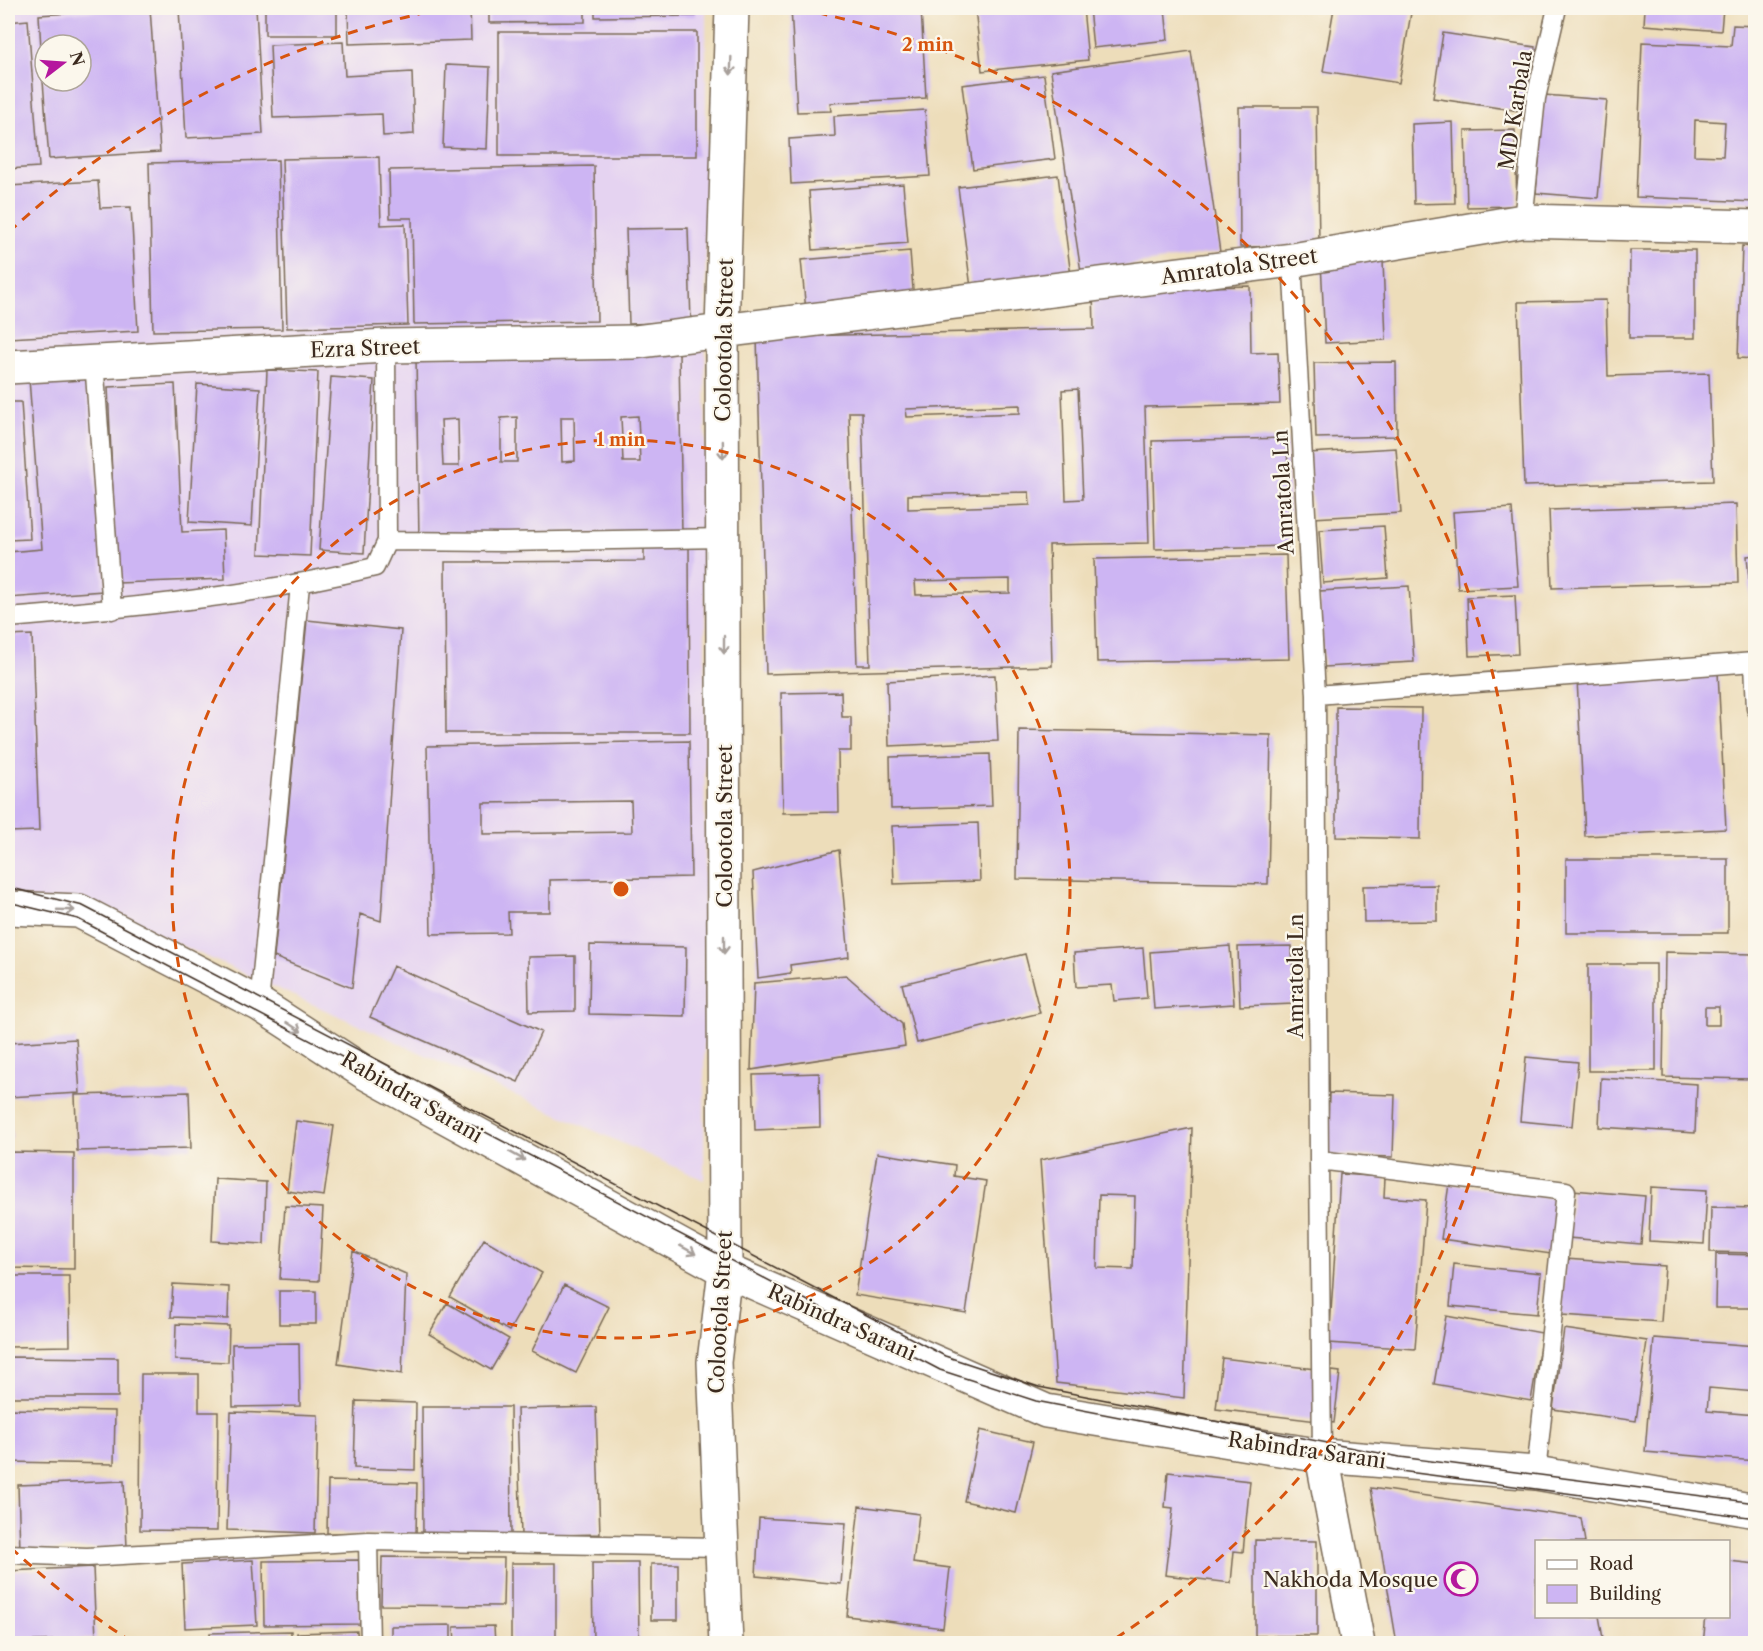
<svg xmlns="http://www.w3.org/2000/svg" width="1763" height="1651" font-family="'Libre Caslon Text',serif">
	<rect width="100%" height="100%" fill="#fbf7ec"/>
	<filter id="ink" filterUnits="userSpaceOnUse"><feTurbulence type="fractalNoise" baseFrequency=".0167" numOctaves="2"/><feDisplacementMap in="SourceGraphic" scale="12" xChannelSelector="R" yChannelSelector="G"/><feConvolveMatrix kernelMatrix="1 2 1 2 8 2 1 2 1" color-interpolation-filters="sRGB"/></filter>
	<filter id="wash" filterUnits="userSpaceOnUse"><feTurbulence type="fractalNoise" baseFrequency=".008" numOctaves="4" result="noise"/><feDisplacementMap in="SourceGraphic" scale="24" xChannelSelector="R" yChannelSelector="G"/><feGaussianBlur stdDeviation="1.35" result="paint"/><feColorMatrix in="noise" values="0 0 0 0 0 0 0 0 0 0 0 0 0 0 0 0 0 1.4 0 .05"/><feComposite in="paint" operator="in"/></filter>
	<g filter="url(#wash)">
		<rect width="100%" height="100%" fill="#edddba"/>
		<path fill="#e5d3f1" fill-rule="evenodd" d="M8,8H706L704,1180L116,916L8,913ZM45,45H81V81H45Z"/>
		<g id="blocks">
			<path fill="#cdb5f3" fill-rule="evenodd" d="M150,8L160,152L49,159L43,81H81V45H45L43,81L39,15Z
				M179,8H256L263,134L186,138Z
				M265,8H337V35H265Z
				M348,8H470L471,40L349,44Z
				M489,8H585V22L489,23Z
				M595,8H696V16L595,17Z
				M791,8H921L926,98L830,103L831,111L797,112Z
				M975,8H1083L1088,60L982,71Z
				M1089,8H1165L1168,40L1093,48Z
				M1334,8H1376L1411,13L1399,83L1323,71Z
				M1645,8H1723L1721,31L1644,25Z
				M28,20L39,167L8,169V22Z
				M1733,25L1756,26V202L1636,197L1642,42L1731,46ZM1695,120L1725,122L1723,156L1694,155Z
				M499,32H697V156H499Z
				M1443,33L1535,47L1526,112L1433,98Z
				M343,42L345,76L412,72L414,134L383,136L382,114L273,118L270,45Z
				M1191,51L1220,252L1081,272L1051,71Z
				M446,65L490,67L487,149L443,147Z
				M1044,75L1055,159L973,169L962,85Z
				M1544,95L1607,100L1598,198L1536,193Z
				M1239,107H1317L1319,246L1240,247Z
				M925,110L930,176L791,184L789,139L835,136L834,116Z
				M1453,122L1455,203L1414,204L1412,124Z
				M1515,130L1517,206L1467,207L1465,131Z
				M379,157L381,225L405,224L408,325L287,328L282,159Z
				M278,160L282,329L153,331L149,163Z
				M594,166L597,321L414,324L412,218H390L389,170Z
				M1058,175L1071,276L971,288L958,187Z
				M98,181L100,208L131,207L138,331L8,338V186Z
				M903,184L908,243L813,250L809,191Z
				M688,228L691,322L629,324L626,229Z
				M1742,246L1756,247V359L1738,358Z
				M1630,250H1695V338H1629Z
				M910,251L914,302L806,311L801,260Z
				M1383,260L1386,340L1325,343L1321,262Z
				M1250,286L1251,353L1278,352L1280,404L1145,407L1149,543L1049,545L1052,666L766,674L757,337L1094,329L1093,290ZM1078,389L1083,499L1066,500L1062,390ZM1020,405V413L907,417L906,409ZM849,412H862L870,665H857ZM1029,492L1030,505L908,509V495ZM1010,579V593L916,595L915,581Z
				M1606,300L1608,376L1709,373L1713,481L1524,486L1518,302Z
				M679,352L682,535L419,539L416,356ZM638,416L640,462H623L621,417ZM517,417V462H501V418ZM561,417H574L575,461L562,462ZM458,419L459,466H443L441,420Z
				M1396,362L1397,436L1316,438L1314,363Z
				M267,370L318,372L310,556L259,554Z
				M86,375L103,591L8,598V552L42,549L29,379Z
				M331,377L374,380L364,553L319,550Z
				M175,384L182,532L223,530L225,579L117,583L108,387Z
				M197,384L260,388L252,526L189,522Z
				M8,402H21L30,539L8,540Z
				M1287,438L1290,546L1155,549L1152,441Z
				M1396,448L1401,513L1313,518L1308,453Z
				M1736,504L1738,583L1552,588L1549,510Z
				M1512,508L1518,586L1458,589L1453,512Z
				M1384,526L1388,578L1323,583L1319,530Z
				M644,544H689L690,733H446L445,562L644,561Z
				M1286,555L1289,659L1097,662L1094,559Z
				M1756,555V636H1754L1747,556Z
				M1409,586L1414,662L1324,667L1319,591Z
				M1515,595L1518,654L1469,656L1467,597Z
				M307,620L401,630L381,921L360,914L352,988L274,957Z
				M32,635L39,831L8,832V636Z
				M1718,672L1726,829L1585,836L1577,679Z
				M995,675L998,741L889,746L887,681Z
				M841,692L842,717H851V751H838L839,812L783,813L781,693Z
				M1336,707L1421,708L1420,839L1336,837Z
				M1019,730L1271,735L1268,884L1017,879Z
				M689,741L691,877L550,880V912H508L509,933L431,934L427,746ZM631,801L632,832L483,834V803Z
				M990,754L992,806L891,809L890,757Z
				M978,823L980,881L894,884L892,826Z
				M839,850L849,957L790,965L791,973L758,978L753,872Z
				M1566,859H1728V933H1566Z
				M1437,885V921L1364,922L1363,886Z
				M590,945L686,947L685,1016L589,1014Z
				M1230,946L1234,1004L1154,1009L1150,952Z
				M1292,946L1294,1004L1240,1006L1238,947Z
				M1143,948L1147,998L1114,1001L1112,985L1076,987L1074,953Z
				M1665,952L1753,954L1751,1079L1663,1077ZM1705,1007H1719V1025H1705Z
				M1025,954L1040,1013L917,1043L902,984Z
				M575,956V1011L529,1012L528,957Z
				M1588,964H1656V1071H1588Z
				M393,966L541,1032L518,1082L370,1017Z
				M846,975L902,1024L905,1046L751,1070L754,983Z
				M76,1039L80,1093L8,1097V1043Z
				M1526,1057L1578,1062L1572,1126L1520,1121Z
				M819,1073L820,1127L755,1130L753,1075Z
				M1601,1078L1697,1084L1695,1133L1599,1127Z
				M189,1092L191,1148L77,1151L75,1095Z
				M1329,1093L1395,1095L1393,1157L1327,1155Z
				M8,1102H9L12,1138L8,1139Z
				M296,1121L334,1126L324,1196L287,1191Z
				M1192,1128L1184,1398L1056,1383L1040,1160ZM1099,1195L1135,1196L1133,1269L1097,1268Z
				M8,1152L74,1153V1269L8,1268Z
				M877,1153L955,1165L954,1176L986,1181L966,1313L855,1295Z
				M1340,1174L1385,1177L1384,1197L1426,1200L1415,1349L1329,1343Z
				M215,1179L266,1182L264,1244L212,1241Z
				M1449,1184L1558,1199L1551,1254L1441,1239Z
				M1651,1187L1707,1190L1704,1244L1649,1241Z
				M1572,1190L1645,1196L1641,1244L1568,1238Z
				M285,1206L323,1208L319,1281L280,1279Z
				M1711,1207L1756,1208V1253L1710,1252Z
				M484,1239L542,1273L509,1331L450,1297Z
				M353,1251L406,1274L402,1374L338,1364Z
				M1716,1254L1756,1255V1308H1715Z
				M1565,1259L1665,1266L1661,1322L1562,1315Z
				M1454,1264L1541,1273L1537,1314L1450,1306Z
				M8,1276H69L70,1346L8,1347Z
				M173,1284L229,1287L228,1319L171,1317Z
				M564,1285L609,1307L576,1373L532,1351Z
				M279,1291H316V1324H279Z
				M447,1303L509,1339L491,1370L429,1334Z
				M1446,1316L1542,1333L1531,1401L1434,1384Z
				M176,1324L229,1326L228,1362L175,1360Z
				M1564,1329L1647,1341L1636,1421L1553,1409Z
				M1654,1338L1756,1346V1392L1709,1388L1707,1411L1756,1415V1461L1645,1452Z
				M299,1343L300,1406L233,1407L232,1344Z
				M8,1357L118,1358V1397H8Z
				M1222,1358L1340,1372L1334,1423L1216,1409Z
				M141,1374H199V1412H218L217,1531L140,1530Z
				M356,1401L416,1403L415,1470L354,1468Z
				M422,1407H510L511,1536H423Z
				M596,1407L600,1534L521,1536L517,1409Z
				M8,1409L115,1411L114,1464L8,1462Z
				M231,1412L318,1415L315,1533L227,1530Z
				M980,1430L1033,1442L1016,1513L964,1501Z
				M1168,1472L1250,1481L1243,1552L1234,1551L1231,1583L1165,1575L1173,1508L1165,1507Z
				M124,1481L127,1547L20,1551L18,1485Z
				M328,1481L417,1483L416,1535L327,1533Z
				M1371,1488L1581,1518L1585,1542H1536V1616H1599L1604,1644H1397Z
				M859,1506L919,1514L913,1563L950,1568L943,1628L847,1616Z
				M759,1518L846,1523L841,1584L756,1576Z
				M1255,1540L1317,1541V1636H1255Z
				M382,1557L504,1558L503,1606L381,1605Z
				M253,1560L257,1625L185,1628L182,1564Z
				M359,1560L360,1624L264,1625L263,1561Z
				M1728,1561L1756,1564V1644H1703L1706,1616H1728Z
				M511,1563H556V1644H511Z
				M592,1563H638L639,1644H593Z
				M651,1564H678V1620H651Z
				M93,1567L96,1639L8,1642V1571Z
				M451,1625V1644H391V1626Z
				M494,1626L495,1644H455L454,1627Z
				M291,1631V1644H210V1633Z
				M357,1631L358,1644H297V1633Z
				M1211,1639V1644H1105V1642Z"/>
		</g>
	</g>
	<g filter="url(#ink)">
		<use href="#blocks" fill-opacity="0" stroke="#796955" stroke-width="1.5"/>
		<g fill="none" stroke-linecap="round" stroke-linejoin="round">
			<g stroke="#796955" stroke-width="21">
				<path id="lane" d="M1523,221L1536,98L1557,8
					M1292,260L1316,695L1319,1160L1566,1191L1536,1473
					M386,346L387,541
					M94,360L112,610
					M8,618C131,608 254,596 375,567L387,541L504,542L724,538
					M1316,695L1754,662L1756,709
					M259,1004L300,585
					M1319,1160L1322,1456
					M368,1541L370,1644
					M8,1554L87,1557L368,1541L721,1547"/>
			</g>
			<g stroke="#796955" stroke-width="36">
				<path id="secondary" d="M8,367L386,346L634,342L1292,260L1523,221L1756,227
					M8,908L79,911L259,1004L364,1072L725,1270L1046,1411L1322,1456L1536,1473L1756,1511
					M1322,1456L1358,1644
					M726,1644L714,1362L725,1270L722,330L732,8"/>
			</g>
			<use href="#lane" stroke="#fff" stroke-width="18"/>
			<use href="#secondary" stroke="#fff" stroke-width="33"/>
			<path stroke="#3b2a1e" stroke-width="1.5" d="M8,887L83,906L945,1356L1039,1387L1400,1457L1756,1503
				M8,902L78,919L940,1370L1036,1401L1400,1471L1756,1518"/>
		</g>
		<defs><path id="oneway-shaft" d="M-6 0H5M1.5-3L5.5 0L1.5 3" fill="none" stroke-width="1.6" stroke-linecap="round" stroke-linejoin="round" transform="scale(1.5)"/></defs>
		<g stroke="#a79f9a">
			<use href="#oneway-shaft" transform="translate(731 66) rotate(92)"/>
			<use href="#oneway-shaft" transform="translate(723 450) rotate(89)"/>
			<use href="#oneway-shaft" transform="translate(724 645) rotate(90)"/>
			<use href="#oneway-shaft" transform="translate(66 910) rotate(2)"/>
			<use href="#oneway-shaft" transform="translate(724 945) rotate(90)"/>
			<use href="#oneway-shaft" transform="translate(294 1027) rotate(33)"/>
			<use href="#oneway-shaft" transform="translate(517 1156) rotate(29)"/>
			<use href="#oneway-shaft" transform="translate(688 1250) rotate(29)"/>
		</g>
	</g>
	<g fill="none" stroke="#d7540e" stroke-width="3" stroke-dasharray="10 8">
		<circle cx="621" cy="889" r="449"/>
		<path d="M132 1642A898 898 0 0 1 9 1546M9 232A898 898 0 0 1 442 9M800 9A898 898 0 0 1 1110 1642"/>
	</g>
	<defs>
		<g id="mosque-ring" transform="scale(1.725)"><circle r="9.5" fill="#fbf7ec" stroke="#b5179e" stroke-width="1.5"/><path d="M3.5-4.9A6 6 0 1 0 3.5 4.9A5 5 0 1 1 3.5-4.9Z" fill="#b5179e"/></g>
	</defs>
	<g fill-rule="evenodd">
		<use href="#mosque-ring" x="1461" y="1579"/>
	</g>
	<g text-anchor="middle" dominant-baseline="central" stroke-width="4.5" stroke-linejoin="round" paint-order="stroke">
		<g font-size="21" fill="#3b2a1e" stroke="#fbf7ec">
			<text transform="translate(1515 110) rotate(-81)">MD Karbala</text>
			<text transform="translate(1239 266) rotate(-8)">Amratola Street</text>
			<text transform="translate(724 340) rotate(-89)">Colootola Street</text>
			<text transform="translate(365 348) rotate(-2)">Ezra Street</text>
			<text transform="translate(1283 492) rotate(-93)">Amratola Ln</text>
			<text transform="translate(724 826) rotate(-90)">Colootola Street</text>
			<text transform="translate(1295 976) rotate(-90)">Amratola Ln</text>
			<text transform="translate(412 1097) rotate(30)">Rabindra Sarani</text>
			<text transform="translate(720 1312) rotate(-87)">Colootola Street</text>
			<text transform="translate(842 1322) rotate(24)">Rabindra Sarani</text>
			<text transform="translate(1307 1450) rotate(8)">Rabindra Sarani</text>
		</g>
		<g font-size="21" fill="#3b2a1e" stroke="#fbf7ec" text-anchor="end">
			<text x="1438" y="1579">Nakhoda Mosque</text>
		</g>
	</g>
	<circle cx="621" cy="889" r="9" fill="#d7540e" stroke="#fbf7ec" stroke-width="3"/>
	<g font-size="18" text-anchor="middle" font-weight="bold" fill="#d7540e" stroke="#fbf7ec" stroke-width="4.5" stroke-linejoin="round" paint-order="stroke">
		<text x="928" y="51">2 min</text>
		<text x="621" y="446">1 min</text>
	</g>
	<rect width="1763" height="1651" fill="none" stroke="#fbf7ec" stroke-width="30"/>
	<rect x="1535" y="1540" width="195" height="78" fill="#fbf7ec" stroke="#aea59a" stroke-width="1.5"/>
	<rect x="1547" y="1560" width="30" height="9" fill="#ffffff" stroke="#aea59a" stroke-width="1.5"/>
	<text x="1589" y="1570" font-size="18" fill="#3b2a1e">Road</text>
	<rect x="1547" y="1585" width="30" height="18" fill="#cdb5f3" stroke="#aea59a" stroke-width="1.5"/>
	<text x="1589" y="1600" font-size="18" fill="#3b2a1e">Building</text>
	<g transform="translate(63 63) rotate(73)"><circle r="28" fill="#fbf7ec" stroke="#aea59a" stroke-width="1.5"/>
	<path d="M0-4.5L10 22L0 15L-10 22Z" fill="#b5179e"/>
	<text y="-9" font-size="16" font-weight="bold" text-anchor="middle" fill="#3b2a1e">N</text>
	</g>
</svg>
